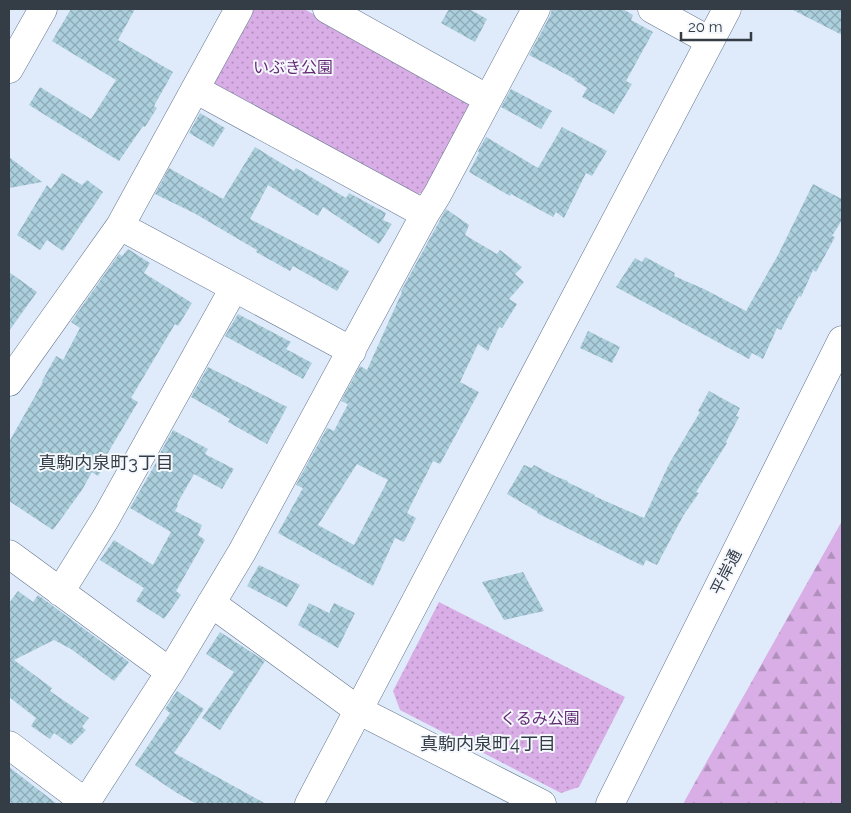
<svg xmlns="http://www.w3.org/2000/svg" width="851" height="813" font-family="Raleway,'Noto Sans JP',sans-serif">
	<defs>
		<pattern id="grass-dots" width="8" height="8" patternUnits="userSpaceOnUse" patternTransform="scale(1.25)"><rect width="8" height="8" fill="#d9aee6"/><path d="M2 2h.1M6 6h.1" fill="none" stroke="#b18fbc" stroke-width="1.8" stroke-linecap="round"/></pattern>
		<pattern id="forest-firs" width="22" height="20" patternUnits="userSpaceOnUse" patternTransform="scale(1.25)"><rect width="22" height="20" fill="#d9aee6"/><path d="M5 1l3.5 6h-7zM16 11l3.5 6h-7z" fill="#b18fbc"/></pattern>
		<pattern id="building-cross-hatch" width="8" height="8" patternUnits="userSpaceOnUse" patternTransform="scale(1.25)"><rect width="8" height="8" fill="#abcfdd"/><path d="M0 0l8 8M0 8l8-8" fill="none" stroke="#8ca9b5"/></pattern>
	</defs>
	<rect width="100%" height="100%" fill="#dfebfb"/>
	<path fill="url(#grass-dots)" d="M250,9H304L466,98L471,110L428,191L414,195L215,88L214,77Z
		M439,602L625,697L579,787L561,793L400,710L393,691Z"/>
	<path fill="url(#forest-firs)" d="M842,521V804H683L698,777Z"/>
	<path fill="url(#building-cross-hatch)" fill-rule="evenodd" d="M71,9H135L118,40L173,72L154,106L157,108L145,127L143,126L119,161L29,105L40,87L91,119L116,80L52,41Z
		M449,9H469L487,19L475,42L441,23Z
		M552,9H623L633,15L631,20L653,32L626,81L632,84L614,114L582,97L587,88L574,80L575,79L529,55L550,16Z
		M791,9H842V35Z
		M511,89L552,111L541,129L501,107Z
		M200,113L225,128L213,147L189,133Z
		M562,127L607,151L592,176L586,173L564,218L556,212L553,217L511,194L510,196L469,172L479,153L478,151L486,137L538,168Z
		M255,147L294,171L296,168L346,198L349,193L386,213L383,220L392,224L379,244L323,207L318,216L268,185L250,219L349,271L337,291L293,266L290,271L256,252L257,250L194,213L155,194L169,168L223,199Z
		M9,157L42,182L9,188Z
		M62,173L82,185L87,180L103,192L63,251L47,240L40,250L17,235L47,185L51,189Z
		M813,184L842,199V220L832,236L835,237L816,272L813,270L801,297L799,296L781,330L777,328L763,359L752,353L749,359L616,287L635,258L642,262L645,257L675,273L674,276L704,289L746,311L778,255Z
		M446,209L469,225L465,235L497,254L500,250L522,267L515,274L524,282L509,299L517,304L502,328L499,327L488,351L478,344L460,382L479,392L440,464L433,461L407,513L416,518L404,542L395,538L373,586L278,533L303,488L296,485L298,481L327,428L334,431L348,404L341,401L360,366L367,370L402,292L401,291L405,284ZM357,464L388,480L354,545L318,525Z
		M128,249L150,263L144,273L192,303L178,326L175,324L131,398L138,402L106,456L110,458L98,476L92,472L82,490L53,530L9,501V442L43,382L42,381L56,356L63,360L80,328L71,322L119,254L122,256Z
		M9,272L37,292L9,331Z
		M238,314L291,342L286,349L312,363L303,379L225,336Z
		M588,331L620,347L612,363L580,348Z
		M208,367L287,407L267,444L228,422L230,419L191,397Z
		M709,391L740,408L736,416L739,417L726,442L727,443L696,492L699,493L683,516L657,565L646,560L643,566L537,513L538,512L507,494L524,465L532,468L534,465L557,477L568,481L567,482L595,495L594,496L644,518L669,464L700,412L698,411Z
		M173,430L208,449L205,454L234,469L222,489L194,474L177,504L178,505L175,511L202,525L198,535L205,540L176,591L181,595L164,619L136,601L144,588L100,560L114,540L153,565L171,532L130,508L160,456L159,455Z
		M259,565L300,585L287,607L247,586Z
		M523,572L544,611L504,620L482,582Z
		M18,591L33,602L38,595L129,662L114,681L71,649L54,640L14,660L52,688L50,691L89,718L82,727L86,730L71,745L54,733L50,739L31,726L36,718L9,697V603Z
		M309,603L329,613L334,603L355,613L338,648L298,625Z
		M220,632L265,661L220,730L202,718L234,672L206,654Z
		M177,691L204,709L174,753L266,804H197L177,793L135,765L170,713L165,709Z
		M9,767L57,804H9Z"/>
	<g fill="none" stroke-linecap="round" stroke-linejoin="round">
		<g stroke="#64768d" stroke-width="29">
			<path id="minor" d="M327,9L488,99
				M652,9L710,41
				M9,69L43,9
				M195,89L425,214
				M120,226L352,351
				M9,382L120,226L239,9
				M9,554L170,672
				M60,592L106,518L234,288
				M211,603L358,710L542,804
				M9,745L86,803
				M85,804L170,672L242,552L425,214L437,195L536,9
				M309,804L727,9
				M610,804L842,340"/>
		</g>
		<use href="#minor" stroke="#fff" stroke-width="28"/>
	</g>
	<g text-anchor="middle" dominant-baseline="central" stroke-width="4" stroke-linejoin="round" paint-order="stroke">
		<g font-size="16" fill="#652a75" stroke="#f4f8fd">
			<text x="293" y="67">いぶき公園</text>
			<text x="540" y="718">くるみ公園</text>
		</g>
		<g font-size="16" fill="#343c46" stroke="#f4f8fd">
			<text transform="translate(726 572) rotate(-63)">平岸通</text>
		</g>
		<g font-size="18" fill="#343c46" stroke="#f4f8fd">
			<text x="106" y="462">真駒内泉町3丁目</text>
			<text x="488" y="743">真駒内泉町4丁目</text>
		</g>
	</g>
	<rect width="851" height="813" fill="none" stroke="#343c46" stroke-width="20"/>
	<path d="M681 32v8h70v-8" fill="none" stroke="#343c46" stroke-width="2.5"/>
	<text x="688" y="32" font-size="15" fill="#343c46" stroke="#f4f8fd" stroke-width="4" paint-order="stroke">20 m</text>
</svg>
